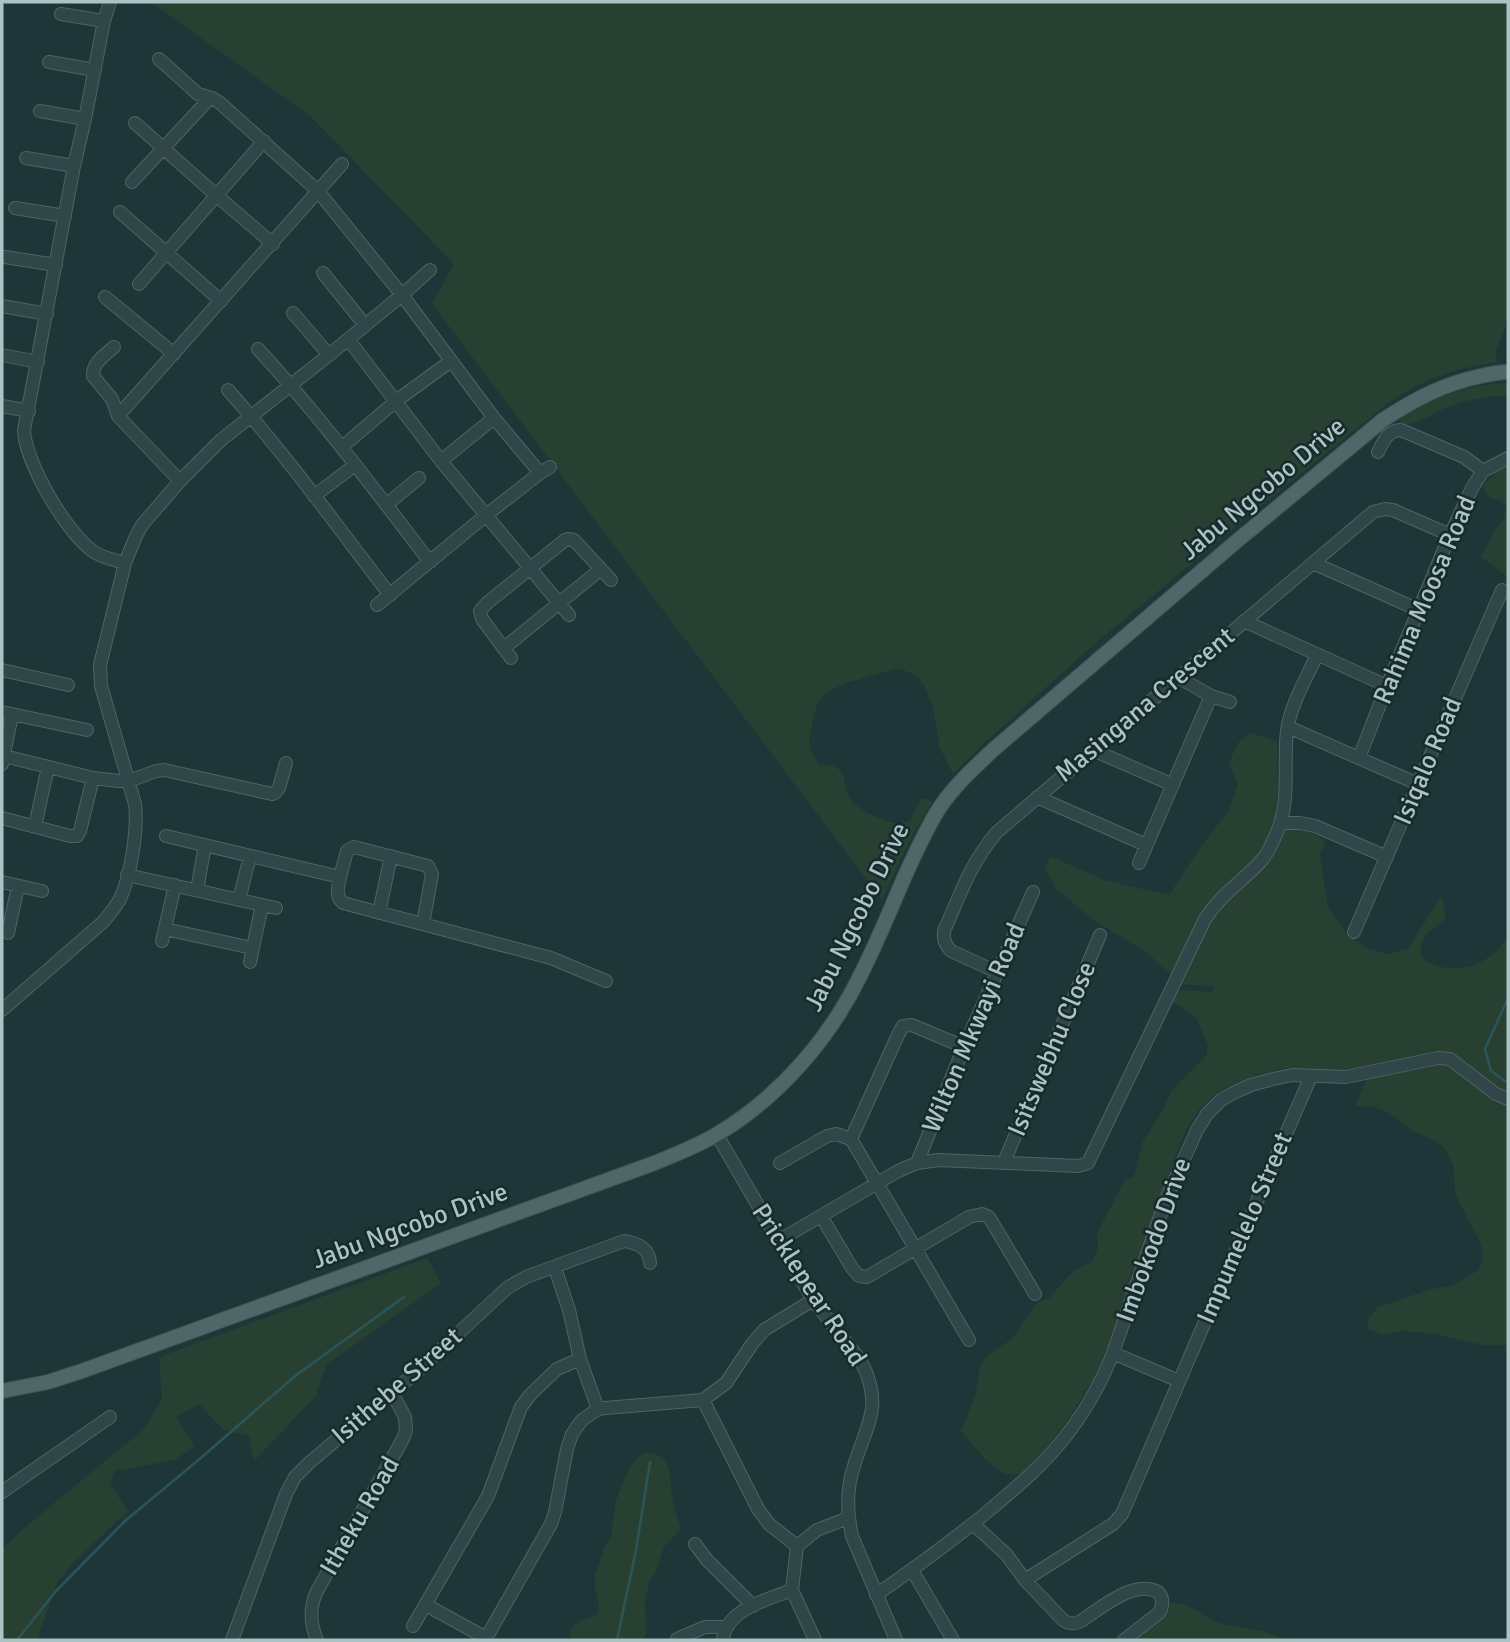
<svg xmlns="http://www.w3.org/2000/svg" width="1510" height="1642" font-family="Signika,sans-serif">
	<rect width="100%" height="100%" fill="#1e3637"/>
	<path fill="#274032" d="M151,2H1508V319L1496,351L1497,362C1456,368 1421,380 1387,404L1245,519L1091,647L982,745L953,774L940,748L933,708L925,687L917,676L899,668L846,683L827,692L820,699L814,713L809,742L813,756L819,764C853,766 838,780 851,800C856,809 883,821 894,823C899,824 905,822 910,821L921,799L925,798L932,802L910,840L882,900L432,304L454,264L309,115Z
		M1508,383V395C1486,396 1468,400 1448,407C1432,413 1418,426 1401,424L1398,420C1431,398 1468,384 1508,383Z
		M1508,465V577L1481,557L1489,543L1493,531L1503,520L1506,507L1500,500C1489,498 1485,497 1483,485L1497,471Z
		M1250,733L1277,741L1278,789L1275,826L1259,857L1226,886L1173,976L1147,953L1094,920L1055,888L1045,868L1050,856L1104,880L1169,895L1202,845L1229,810L1238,784L1229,763L1237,744Z
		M1285,827L1308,831L1325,841L1320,855L1328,907L1348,936L1368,949L1387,954L1408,949L1441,896L1445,910V920C1438,926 1428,931 1424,938C1407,972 1464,972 1481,962C1493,956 1501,947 1508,936V1345H1483L1436,1334L1404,1331L1381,1335L1368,1329L1367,1325L1369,1318L1378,1307L1428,1290L1453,1285L1477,1271L1482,1263L1483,1256L1481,1244L1459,1202L1455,1190L1453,1164L1444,1148L1434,1140L1414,1132L1388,1112L1374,1107L1355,1106L1367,1079L1368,1069L1345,1072L1286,1068L1260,1074L1228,1086L1214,1095L1199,1110L1187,1128L1160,1196L1117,1326L1094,1378L1066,1423L1045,1449L1021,1474H1004L985,1459L960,1430L967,1417L976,1393L980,1367L986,1356L1012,1339L1036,1303L1049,1298L1074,1270L1092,1262L1098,1248L1097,1233L1125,1180L1134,1177L1143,1141L1159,1117L1172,1090L1206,1056L1208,1045L1197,1019L1182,1007L1172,1002L1178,990L1211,992L1215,987L1181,984L1203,934L1218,909L1272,856L1282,837Z
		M427,1258L441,1283L326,1365L316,1396L254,1461L249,1436L223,1430L199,1404L176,1417L195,1446L175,1460L114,1471L110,1484L128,1511L72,1564L57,1583L39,1635L40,1640H2V1549L31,1522L143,1430L162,1399L159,1357Z
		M649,1452C674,1457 669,1476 672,1496C673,1507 678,1518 681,1529L664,1547L656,1572L650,1580L645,1601L646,1635L642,1640H570V1630L579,1621L596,1616L599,1606L595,1587V1576L604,1548L611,1536L616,1500L629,1468L640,1455Z
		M1169,1602C1174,1603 1180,1603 1185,1605C1197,1609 1207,1619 1219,1623C1241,1629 1263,1627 1283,1640H1132C1146,1630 1167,1620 1169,1602Z"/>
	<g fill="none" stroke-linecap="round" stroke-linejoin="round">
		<path stroke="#2b5659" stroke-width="2.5" d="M1508,998L1485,1049L1491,1071L1508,1083
			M17,1640L56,1591L125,1521L202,1457L295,1376L404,1297
			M617,1640L636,1550L650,1462"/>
		<g stroke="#4f6466" stroke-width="14">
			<path id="minor" d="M110,2L104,21L85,119L74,166L24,430C25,462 67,534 94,552C103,558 115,560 125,563
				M61,14L104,21
				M159,59L198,94L212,98L220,103L318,191L402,295L494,418L540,473
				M49,62L95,70
				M40,111L85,119
				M135,123L216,195L273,244
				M26,158L74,166
				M132,182L210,98
				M15,208L65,216
				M120,212L221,301
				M5,257L56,265
				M323,273L365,325
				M139,284L264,141
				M105,297L174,354
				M2,306L47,314
				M293,313L329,355
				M348,339L441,461L569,615
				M114,347C105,355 92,363 93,376L112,399L118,416L180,481
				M258,349C320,416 374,489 430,562
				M2,355L38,362
				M228,390C286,455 337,526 390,595
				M2,406L29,411
				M118,416L342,164
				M342,447L396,401L451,361
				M1378,452C1383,442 1388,430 1401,430L1464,457L1483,471
				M441,461L494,418
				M314,496L355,465
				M386,505L419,478
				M1313,563L1419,610
				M377,605L485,516L540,473L550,467
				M1244,621L1387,686
				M504,648L601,569
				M511,658L482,619L480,611L486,604L565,540L568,539L574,540L611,580
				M2,670L68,685
				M1211,696L1230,702
				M2,712L87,730
				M1288,727L1418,784
				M1093,750L1173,785
				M4,756L93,778L119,781H129L156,771L164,770L272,794L275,793L279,788L286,763
				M1359,758L1387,686L1450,535L1472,488L1483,471L1508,458
				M2,764L12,715
				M1037,797L1146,845
				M2,818L70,836H77L80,831L93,778
				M1281,823H1300L1315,826L1387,857
				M35,826L48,767
				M166,836L340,877C338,887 335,896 343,903L551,958L606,981
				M1139,863L1211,696L1178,677
				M127,875L276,908
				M340,877L347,851L354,847L428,866L432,874L423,924
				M2,882L42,891
				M197,890L205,845
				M239,900L250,856
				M379,913L391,856
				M165,929L252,948
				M1354,932L1502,590
				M8,933L18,886
				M162,941L175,885
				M250,962L262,905
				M997,972L951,951C945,944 943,940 944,931C960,895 971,862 997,832L1373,512L1385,509L1393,510L1450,535
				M2,1010L103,922C109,915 115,908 120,899C131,875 138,830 135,804L101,686L100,665L125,563L136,536L142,525L180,481L221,440L329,355L402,295L430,270
				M717,1135L813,1300L861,1361C884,1407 867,1423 854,1466C846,1489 847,1513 852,1536L896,1640
				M851,1139L898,1035L903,1026L912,1025L964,1047
				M1004,1162L1100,935
				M780,1163L827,1136L836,1134L851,1139L969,1340
				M917,1163L964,1047L1033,892
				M821,1216L852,1268L859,1276L867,1277L969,1217L982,1214L989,1217L1035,1294
				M778,1241L898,1171L917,1163L939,1160L1078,1166L1088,1163L1205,919C1220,895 1243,881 1261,861C1268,853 1273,842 1277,832C1291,800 1283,764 1287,730C1291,704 1306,679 1317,655
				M555,1268L569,1310L580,1359L598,1409
				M1113,1353L1179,1381
				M703,1400L758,1509L769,1524L797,1546
				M2,1492L110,1417
				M973,1524L1006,1554L1025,1580L1063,1620C1069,1624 1074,1625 1081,1621C1101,1608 1134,1579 1158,1592C1164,1598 1163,1606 1159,1613L1124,1640
				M695,1544L707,1560L753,1606
				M912,1570L953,1640
				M1025,1580L1113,1524L1122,1514L1311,1076
				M876,1595C916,1567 955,1539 992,1508C1018,1486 1044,1464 1065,1437C1085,1412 1101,1383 1113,1353L1166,1199L1197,1130L1207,1114L1221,1100L1233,1093L1251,1085L1273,1079L1292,1075L1346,1077L1438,1058L1450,1059L1496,1094L1508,1099
				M426,1605L486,1638
				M413,1626L488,1496L521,1407L530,1395L557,1369L580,1359
				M677,1639L705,1627H725
				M232,1640L286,1494L295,1477L309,1463L420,1369L507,1288L526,1277L624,1241C638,1243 649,1248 650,1263
				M317,1640C310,1623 309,1608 317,1591L403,1439L406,1430L405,1417L392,1393
				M485,1640L551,1524L555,1512L567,1449L572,1434L582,1420L598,1409L605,1408L703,1400L726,1383L752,1344L764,1330L813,1300
				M723,1640C726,1609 767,1600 792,1590
				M815,1640L792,1590L797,1546L817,1530L848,1518"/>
		</g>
		<g stroke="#3e5354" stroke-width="16">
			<path id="major" d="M2,1391L48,1382L82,1371L652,1164C674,1155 698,1146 719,1133C779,1097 830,1038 860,976C878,941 892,905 908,869C918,848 927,827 940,807C955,785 975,767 994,749L1238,540L1383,420C1415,399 1443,384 1481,376C1490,374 1499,372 1508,372"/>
		</g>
		<use href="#minor" stroke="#314648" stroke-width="12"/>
		<use href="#major" stroke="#4f6768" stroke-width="14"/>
	</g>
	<g text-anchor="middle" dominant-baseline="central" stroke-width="5" stroke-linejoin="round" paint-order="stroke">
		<g font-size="26" fill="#abc3c5" stroke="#172b2c">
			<text transform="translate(1263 489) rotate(-40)">Jabu Ngcobo Drive</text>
			<text transform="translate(1425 600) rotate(-67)">Rahima Moosa Road</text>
			<text transform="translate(1145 705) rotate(-40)">Masingana Crescent</text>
			<text transform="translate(1428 761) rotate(-67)">Isiqalo Road</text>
			<text transform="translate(857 917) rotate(-64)">Jabu Ngcobo Drive</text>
			<text transform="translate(974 1028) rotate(-67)">Wilton Mkwayi Road</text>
			<text transform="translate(1052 1049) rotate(-67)">Isitswebhu Close</text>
			<text transform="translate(410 1226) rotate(-20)">Jabu Ngcobo Drive</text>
			<text transform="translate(1245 1228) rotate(-67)">Impumelelo Street</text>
			<text transform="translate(1154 1240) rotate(-70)">Imbokodo Drive</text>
			<text transform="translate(809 1285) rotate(57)">Pricklepear Road</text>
			<text transform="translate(397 1386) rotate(-41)">Isithebe Street</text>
			<text transform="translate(360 1516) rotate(-60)">Itheku Road</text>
		</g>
	</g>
	<rect width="1510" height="1642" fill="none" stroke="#abc3c5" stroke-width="7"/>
</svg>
